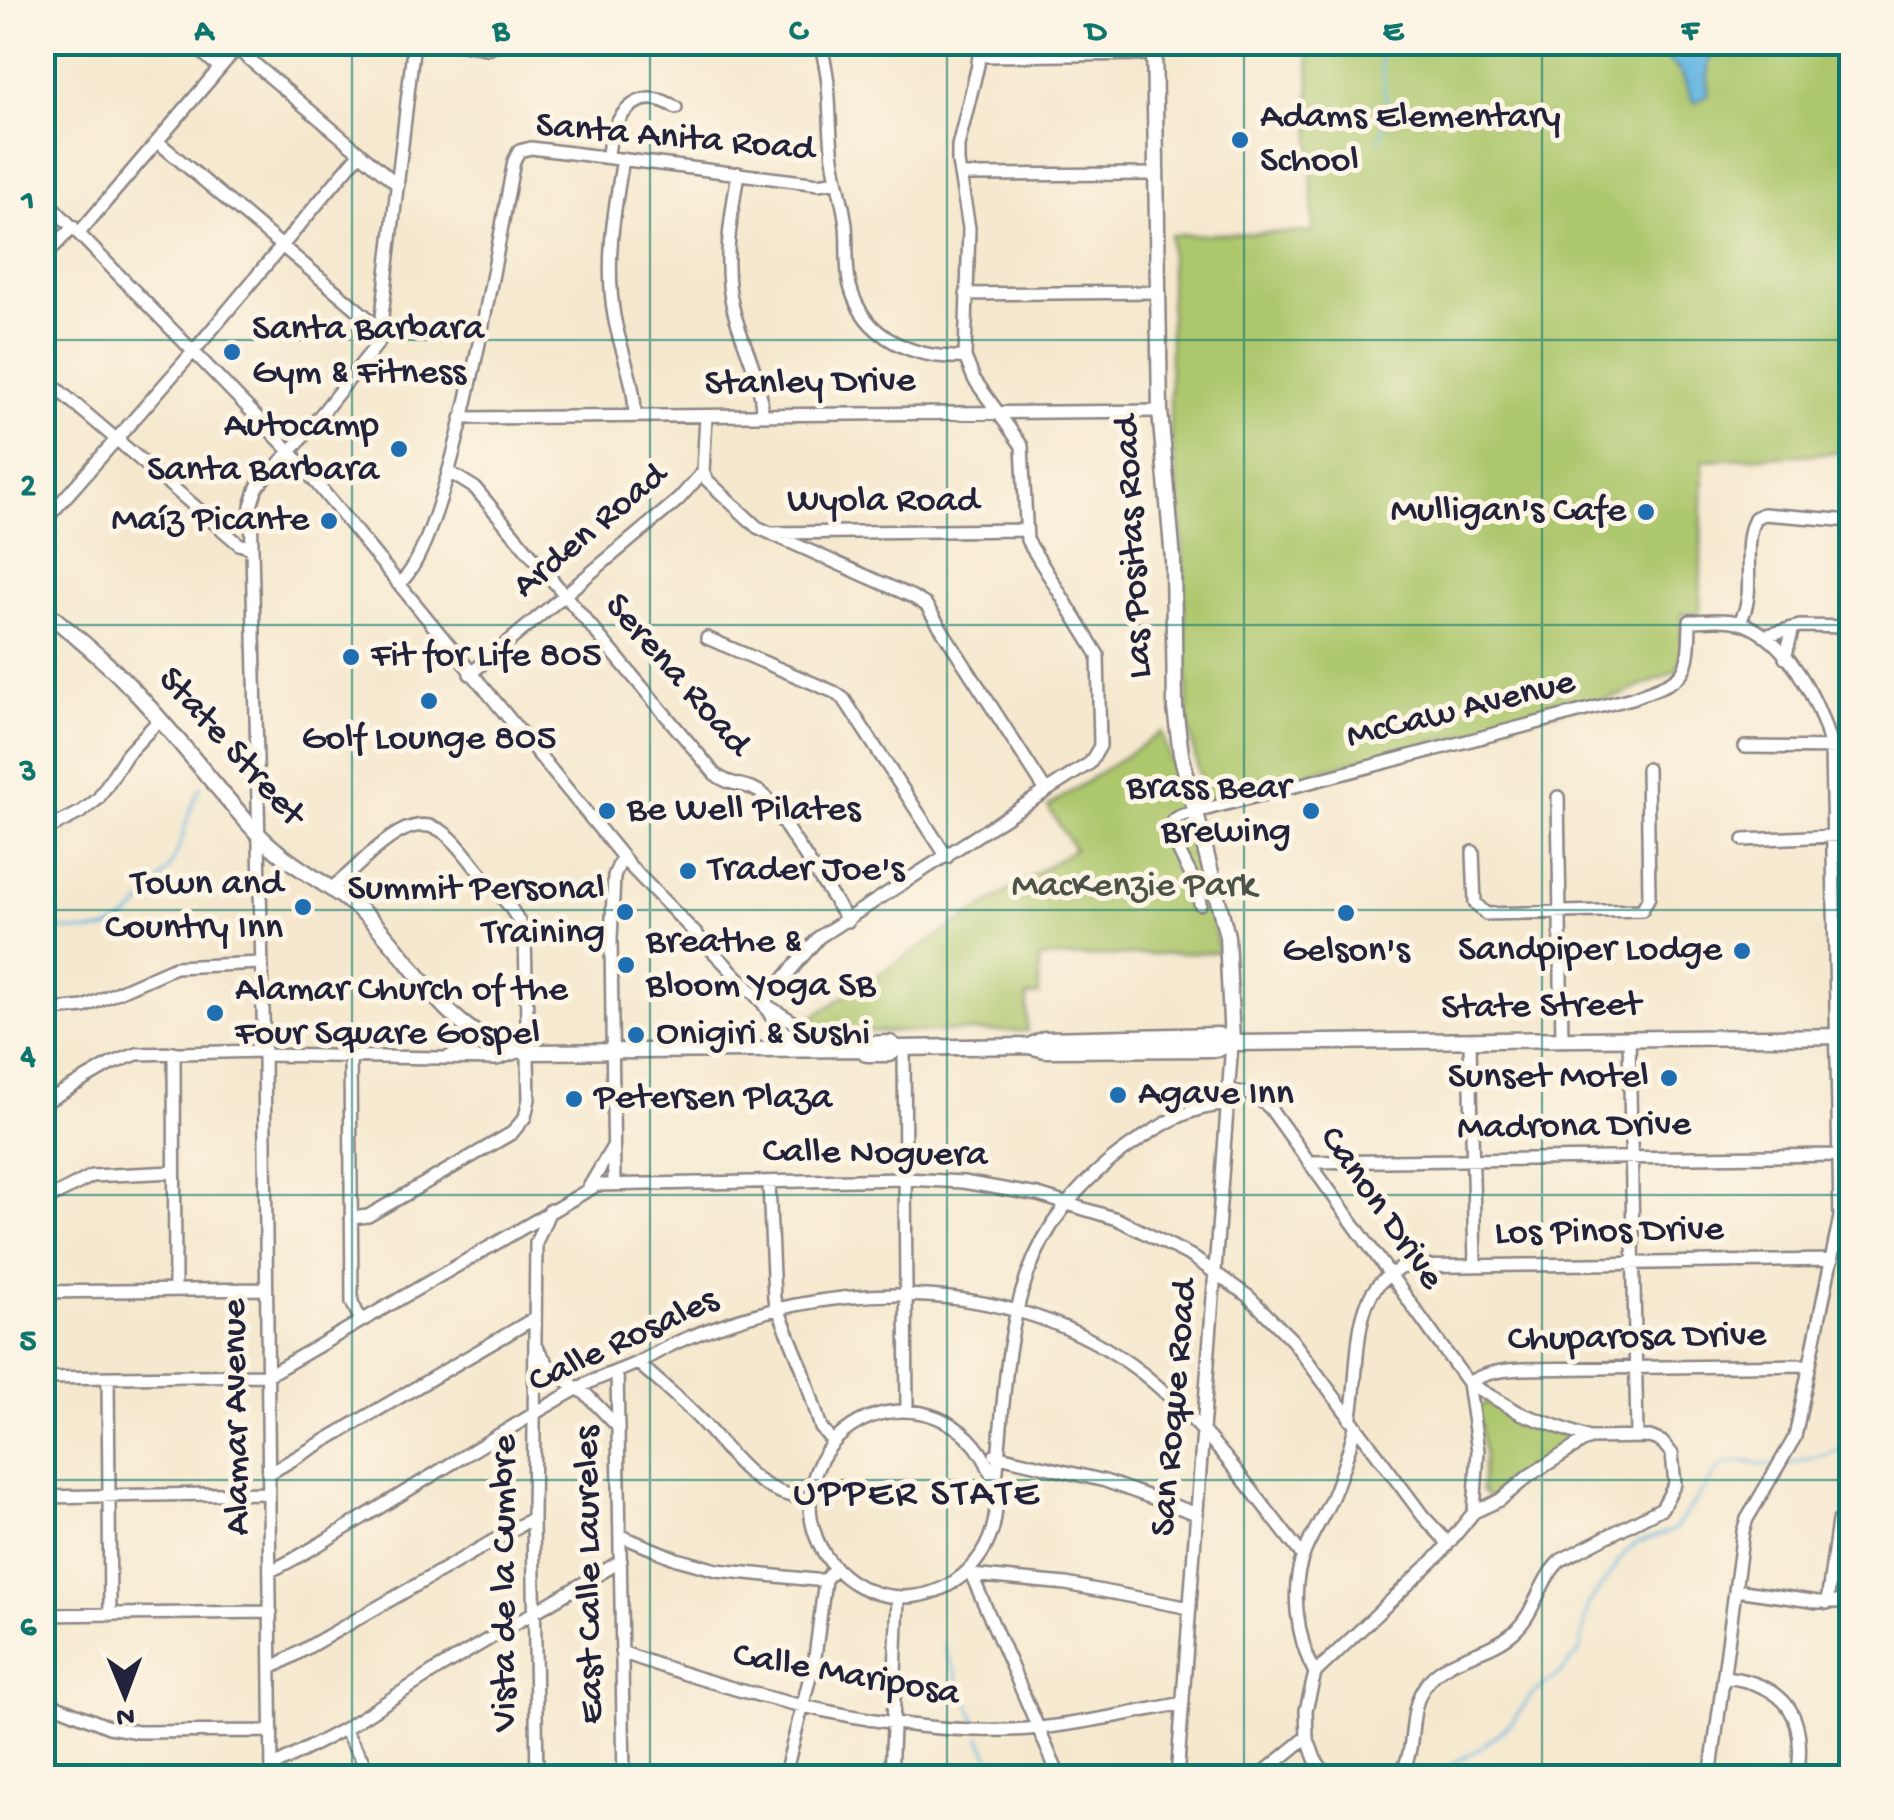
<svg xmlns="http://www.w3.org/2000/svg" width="1894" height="1820" font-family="'Gochi Hand',sans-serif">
	<rect width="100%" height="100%" fill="#fcf5e5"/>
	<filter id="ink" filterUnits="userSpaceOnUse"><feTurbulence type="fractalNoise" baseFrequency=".01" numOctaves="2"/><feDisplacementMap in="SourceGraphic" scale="20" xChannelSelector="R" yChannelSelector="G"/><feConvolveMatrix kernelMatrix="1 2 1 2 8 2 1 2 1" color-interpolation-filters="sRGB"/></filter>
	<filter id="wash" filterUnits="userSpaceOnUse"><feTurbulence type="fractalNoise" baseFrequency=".0048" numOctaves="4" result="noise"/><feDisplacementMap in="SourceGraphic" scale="40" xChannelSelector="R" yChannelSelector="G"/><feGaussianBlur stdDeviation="2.25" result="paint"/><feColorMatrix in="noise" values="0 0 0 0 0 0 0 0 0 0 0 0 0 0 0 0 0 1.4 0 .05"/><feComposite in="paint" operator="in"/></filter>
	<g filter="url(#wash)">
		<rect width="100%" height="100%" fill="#f5e8ce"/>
		<path fill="#adc76d" stroke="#687454" stroke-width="2.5" d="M1313,43H1851V452L1703,460L1700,613H1682L1681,656L1677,671L1621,695L1204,799L1188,722L1182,522L1170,425V235L1313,232L1309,56Z
			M1162,732L1212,913L1218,952L1039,958V995L1027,996V1031L852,1032L829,1029L809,1019L1074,849L1048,807Z
			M1484,1403H1492L1523,1420L1564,1434L1567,1441L1563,1449L1526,1472L1493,1498H1488L1481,1490L1484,1456L1478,1409Z"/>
		<path fill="#67b7e1" stroke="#446c8e" stroke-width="2.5" d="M1667,42L1713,43L1715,48L1708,65V95L1695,102L1692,100L1682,74L1665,56Z"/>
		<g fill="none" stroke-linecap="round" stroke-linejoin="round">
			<path stroke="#67b7e1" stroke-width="2.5" d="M1378,42L1387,107L1380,141
				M42,926C63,929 92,936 112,927C139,916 171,871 180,845C186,824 190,806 201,787
				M1782,1466L1846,1449L1852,1445
				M944,1646L977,1723
				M981,1736L996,1778
				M1437,1778L1455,1762L1481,1748L1512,1722L1532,1694L1562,1672L1580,1651L1588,1605L1627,1550L1637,1543L1674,1530L1722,1465L1741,1461L1774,1466"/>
		</g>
	</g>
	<g filter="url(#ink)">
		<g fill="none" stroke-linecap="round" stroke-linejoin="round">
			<g stroke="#8c8584" stroke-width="16">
				<path id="minor" d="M190,42L220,68
					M449,42L487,48L514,42
					M819,42C832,78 828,113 832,149C834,175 843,199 846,225C848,245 845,266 850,286C864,339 915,359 965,357
					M237,49L398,185
					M980,56L1154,54
					M158,142L382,330
					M608,157C609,120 638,81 676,108
					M623,159C614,212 605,262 614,316C620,350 635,380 635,416
					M738,173C731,217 722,264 733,308C742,345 762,376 762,414
					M960,175L1156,174
					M42,196L290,451L630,866L763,1003L774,1021L800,1049
					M79,233L242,42
					M42,259L73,227
					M966,294L1157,292
					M42,376L239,544L252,548
					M706,416L703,472L707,480L757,527L770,533L1025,530
					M461,418L1160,411
					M449,472L475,488L715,774C731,788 751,782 766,797L848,921
					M42,524L193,352L360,153
					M774,535L913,597L926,605L1046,791
					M398,584C448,552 500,233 514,161L519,151L531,148L819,184L836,181
					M1739,623C1759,592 1739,549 1755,518L1763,514L1852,521
					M1764,636L1800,626L1852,627
					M707,638L834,692L844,699L947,857
					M1785,658L1793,628
					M470,674L678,500L703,472
					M1745,747L1852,748
					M1558,797L1562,1040
					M42,832L81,812L98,799L127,754L160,719
					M1744,840L1852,835
					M1473,852L1475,903L1486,914L1642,910L1649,897L1647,769
					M331,888C362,868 406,802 446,834C458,843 467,857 477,869C494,889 519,911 525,938L529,1099L525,1117L512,1133L368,1216L351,1218
					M1200,904C1198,874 1167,847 1174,820L1180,816L1632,698C1686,677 1689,680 1690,621C1705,621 1722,618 1737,622C1787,635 1820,703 1831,748L1840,1217L1795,1437L1747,1519L1743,1531L1710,1778
					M1835,924H1852
					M763,1003L819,937L1090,763L1100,746L1098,655L1027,540L1022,446L974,379L965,357L969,228L958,162V146L978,65L980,42
					M763,1003L800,1026L853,1048
					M42,1011L84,1007L175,967L261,963
					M1629,1039L1637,1435
					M1470,1042L1475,1265
					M904,1048L907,1411
					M174,1052L175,1290
					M264,1055L497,1059L521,1051
					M350,1056L352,1302L361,1321
					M449,1057L462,1048L467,1028
					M1229,1090L1254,1095L1270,1108L1468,1383L1520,1413L1589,1438L1650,1437L1662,1442L1672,1454L1675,1484L1662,1508L1561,1560C1539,1580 1536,1612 1515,1631C1487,1657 1444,1654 1423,1689C1406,1717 1419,1752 1397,1778
					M42,1104L111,1064L137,1054L264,1051
					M1310,1162L1839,1155
					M769,1183L774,1299L803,1370L821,1428L833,1442
					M614,1184L611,939L614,876L622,857
					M589,1187L612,1148
					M42,1202L92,1176L174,1172
					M42,1292L266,1289
					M536,1347L552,1370L587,1395L618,1427
					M638,1363C660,1383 683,1401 703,1423C737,1460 754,1492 810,1500
					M617,1371L624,1778
					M108,1377L110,1615
					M42,1378L268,1375L597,1185L906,1179L963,1182L1038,1195L1117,1219L1191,1256L1248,1296L1292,1340L1423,1516L1448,1543
					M810 1504a93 93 0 1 1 186 0a93 93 0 1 1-186 0Z
					M1350,1420C1359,1382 1352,1316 1377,1286C1383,1278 1395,1272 1403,1267L1832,1260
					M995,1455L1105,1481L1197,1514
					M268,1474L535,1318
					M996,1480C1010,1343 1004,1234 1130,1146C1159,1126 1191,1105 1228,1105
					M42,1497L268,1493
					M1474,1512L1478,1451L1468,1383C1486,1372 1502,1370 1523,1369L1810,1365
					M621,1536L677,1559L717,1570L815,1580H825L835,1567
					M969,1569L1060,1778
					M270,1571C302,1557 332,1536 362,1518C434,1475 504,1430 577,1389C596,1377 619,1372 639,1362C653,1355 666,1347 680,1341C825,1278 1012,1272 1142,1373C1205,1423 1253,1493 1302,1555
					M971,1575L1066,1584L1190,1608
					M1736,1590L1818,1602H1852
					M1827,1603L1838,1521
					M42,1615L271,1612
					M621,1652C741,1696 912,1741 1040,1728C1088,1723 1136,1712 1183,1703
					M272,1668L533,1518
					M1315,1673C1297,1639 1289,1588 1305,1551C1313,1532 1325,1514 1333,1495C1342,1473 1349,1450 1355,1427
					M1725,1677C1789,1685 1807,1717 1797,1778
					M42,1700L109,1727L138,1732L272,1731
					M344,1729L373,1778
					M272,1767L344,1729L438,1669L621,1561
					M624,1774L658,1778
					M272,1778L264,1055L251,506L257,487L298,443L379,342L414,42
					M537,1778L533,1518L536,1243L550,1210
					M784,1778L815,1657L825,1580
					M891,1778L898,1597
					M1177,1778L1232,1043
					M1257,1778L1307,1737
					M1329,1778L1315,1759L1307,1737L1306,1710L1315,1673L1439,1555L1474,1512L1500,1500L1530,1475L1589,1438"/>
			</g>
			<g stroke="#8c8584" stroke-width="19">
				<path id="major" d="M1154,42L1160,411L1173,560L1175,708L1181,754L1227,936L1232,1043
					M42,608C75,636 109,663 138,695C179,739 216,788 257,833C288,866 332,885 366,915C420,965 447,1043 530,1052L862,1049L867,1054H890L897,1048
					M1029,1046L1044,1039L1218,1035L1232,1043
					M862,1049L866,1044L890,1043L897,1048L1029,1046L1045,1050L1218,1049L1232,1043L1852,1036"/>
			</g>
			<use href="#minor" stroke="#fff" stroke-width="11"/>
			<use href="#major" stroke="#fff" stroke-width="14"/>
		</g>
	</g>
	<path fill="none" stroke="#0f766e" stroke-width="2.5" stroke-opacity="0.55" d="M352,42V1778M650,42V1778M947,42V1778M1244,42V1778M1542,42V1778M42,340H1852M42,625H1852M42,910H1852M42,1195H1852M42,1480H1852"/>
	<g fill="#1f6fb2" stroke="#fcf5e5" stroke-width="4">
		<circle cx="1240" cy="140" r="10"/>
		<circle cx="232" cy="352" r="10"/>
		<circle cx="399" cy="449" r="10"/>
		<circle cx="1646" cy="512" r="10"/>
		<circle cx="329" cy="521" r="10"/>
		<circle cx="351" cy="657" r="10"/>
		<circle cx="429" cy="701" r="10"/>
		<circle cx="607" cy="811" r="10"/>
		<circle cx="1311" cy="811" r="10"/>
		<circle cx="688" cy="871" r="10"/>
		<circle cx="303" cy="907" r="10"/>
		<circle cx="625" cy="912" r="10"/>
		<circle cx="1346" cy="913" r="10"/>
		<circle cx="1742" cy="951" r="10"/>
		<circle cx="626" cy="965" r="10"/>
		<circle cx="215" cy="1013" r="10"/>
		<circle cx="636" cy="1035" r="10"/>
		<circle cx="1669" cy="1078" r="10"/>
		<circle cx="1118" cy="1095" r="10"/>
		<circle cx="574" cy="1099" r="10"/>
	</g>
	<g text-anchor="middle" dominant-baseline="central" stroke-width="10" stroke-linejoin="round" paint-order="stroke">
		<g font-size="38" fill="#22223b" stroke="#fcf5e5" text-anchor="start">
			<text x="1260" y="118">Adams Elementary<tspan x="1260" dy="44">School</tspan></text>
			<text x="252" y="330">Santa Barbara<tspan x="252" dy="44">Gym &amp; Fitness</tspan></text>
			<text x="379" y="427" text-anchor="end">Autocamp<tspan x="379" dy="44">Santa Barbara</tspan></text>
			<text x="1626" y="512" text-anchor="end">Mulligan's Cafe</text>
			<text x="309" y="521" text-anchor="end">Maíz Picante</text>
			<text x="371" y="657">Fit for Life 805</text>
			<text x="429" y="740" text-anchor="middle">Golf Lounge 805</text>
			<text x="1291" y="789" text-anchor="end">Brass Bear<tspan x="1291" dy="44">Brewing</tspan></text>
			<text x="627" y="811">Be Well Pilates</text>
			<text x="708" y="871">Trader Joe's</text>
			<text x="283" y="885" text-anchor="end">Town and<tspan x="283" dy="44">Country Inn</tspan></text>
			<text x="605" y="890" text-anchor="end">Summit Personal<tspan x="605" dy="44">Training</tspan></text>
			<text x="646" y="943">Breathe &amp;<tspan x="646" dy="44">Bloom Yoga SB</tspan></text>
			<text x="1722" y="951" text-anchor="end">Sandpiper Lodge</text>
			<text x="1346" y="952" text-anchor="middle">Gelson's</text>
			<text x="235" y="991">Alamar Church of the<tspan x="235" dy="44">Four Square Gospel</tspan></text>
			<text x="656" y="1035">Onigiri &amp; Sushi</text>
			<text x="1649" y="1078" text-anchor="end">Sunset Motel</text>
			<text x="1138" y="1095">Agave Inn</text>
			<text x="594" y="1099">Petersen Plaza</text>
		</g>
		<g font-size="38" fill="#22223b" stroke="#fcf5e5">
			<text transform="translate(675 139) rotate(5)">Santa Anita Road</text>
			<text transform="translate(810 384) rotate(-1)">Stanley Drive</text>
			<text x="883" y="502">Wyola Road</text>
			<text transform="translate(591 532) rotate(-40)">Arden Road</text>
			<text transform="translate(1135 547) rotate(-93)">Las Positas Road</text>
			<text transform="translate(676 676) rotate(49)">Serena Road</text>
			<text transform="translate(1461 711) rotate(-14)">McCaw Avenue</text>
			<text transform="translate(230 748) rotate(48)">State Street</text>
			<text transform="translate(1541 1008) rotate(-1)">State Street</text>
			<text transform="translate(1574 1128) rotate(-1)">Madrona Drive</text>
			<text transform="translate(875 1155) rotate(1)">Calle Noguera</text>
			<text transform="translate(1380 1209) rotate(55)">Canon Drive</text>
			<text transform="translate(1609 1233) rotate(-1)">Los Pinos Drive</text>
			<text transform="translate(1637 1339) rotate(-1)">Chuparosa Drive</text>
			<text transform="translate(624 1342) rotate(-25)">Calle Rosales</text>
			<text transform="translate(1176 1408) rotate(-85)">San Roque Road</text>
			<text transform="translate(238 1417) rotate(-91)">Alamar Avenue</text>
			<text transform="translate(591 1575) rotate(-91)">East Calle Laureles</text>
			<text transform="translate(506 1583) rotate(-90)">Vista de la Cumbre</text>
			<text transform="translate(846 1676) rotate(10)">Calle Mariposa</text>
		</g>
		<g font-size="38" fill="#4c544a" stroke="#fcf5e5">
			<text x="1134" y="887">MacKenzie Park</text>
		</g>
		<g font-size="40" letter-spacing="2.5" fill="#22223b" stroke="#fcf5e5">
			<text x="917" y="1495">UPPER STATE</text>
		</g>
	</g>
	<rect width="1894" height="1820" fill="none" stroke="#fcf5e5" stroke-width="110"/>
	<g transform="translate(125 1695) rotate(179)" stroke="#fcf5e5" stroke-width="8" paint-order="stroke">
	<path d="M0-8L18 38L0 25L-18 38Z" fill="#22223b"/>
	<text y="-15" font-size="28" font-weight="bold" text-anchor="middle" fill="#22223b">N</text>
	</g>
	<rect x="55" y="55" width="1784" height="1710" fill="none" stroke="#0f766e" stroke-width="4"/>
	<g font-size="32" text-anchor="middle" font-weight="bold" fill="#0f766e">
		<text x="204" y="39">A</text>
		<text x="501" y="39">B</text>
		<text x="798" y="39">C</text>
		<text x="1096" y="39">D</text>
		<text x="1393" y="39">E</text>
		<text x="1690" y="39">F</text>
		<text x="28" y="209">1</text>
		<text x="28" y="494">2</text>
		<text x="28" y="779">3</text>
		<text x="28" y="1064">4</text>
		<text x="28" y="1349">5</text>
		<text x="28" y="1634">6</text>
	</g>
</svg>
